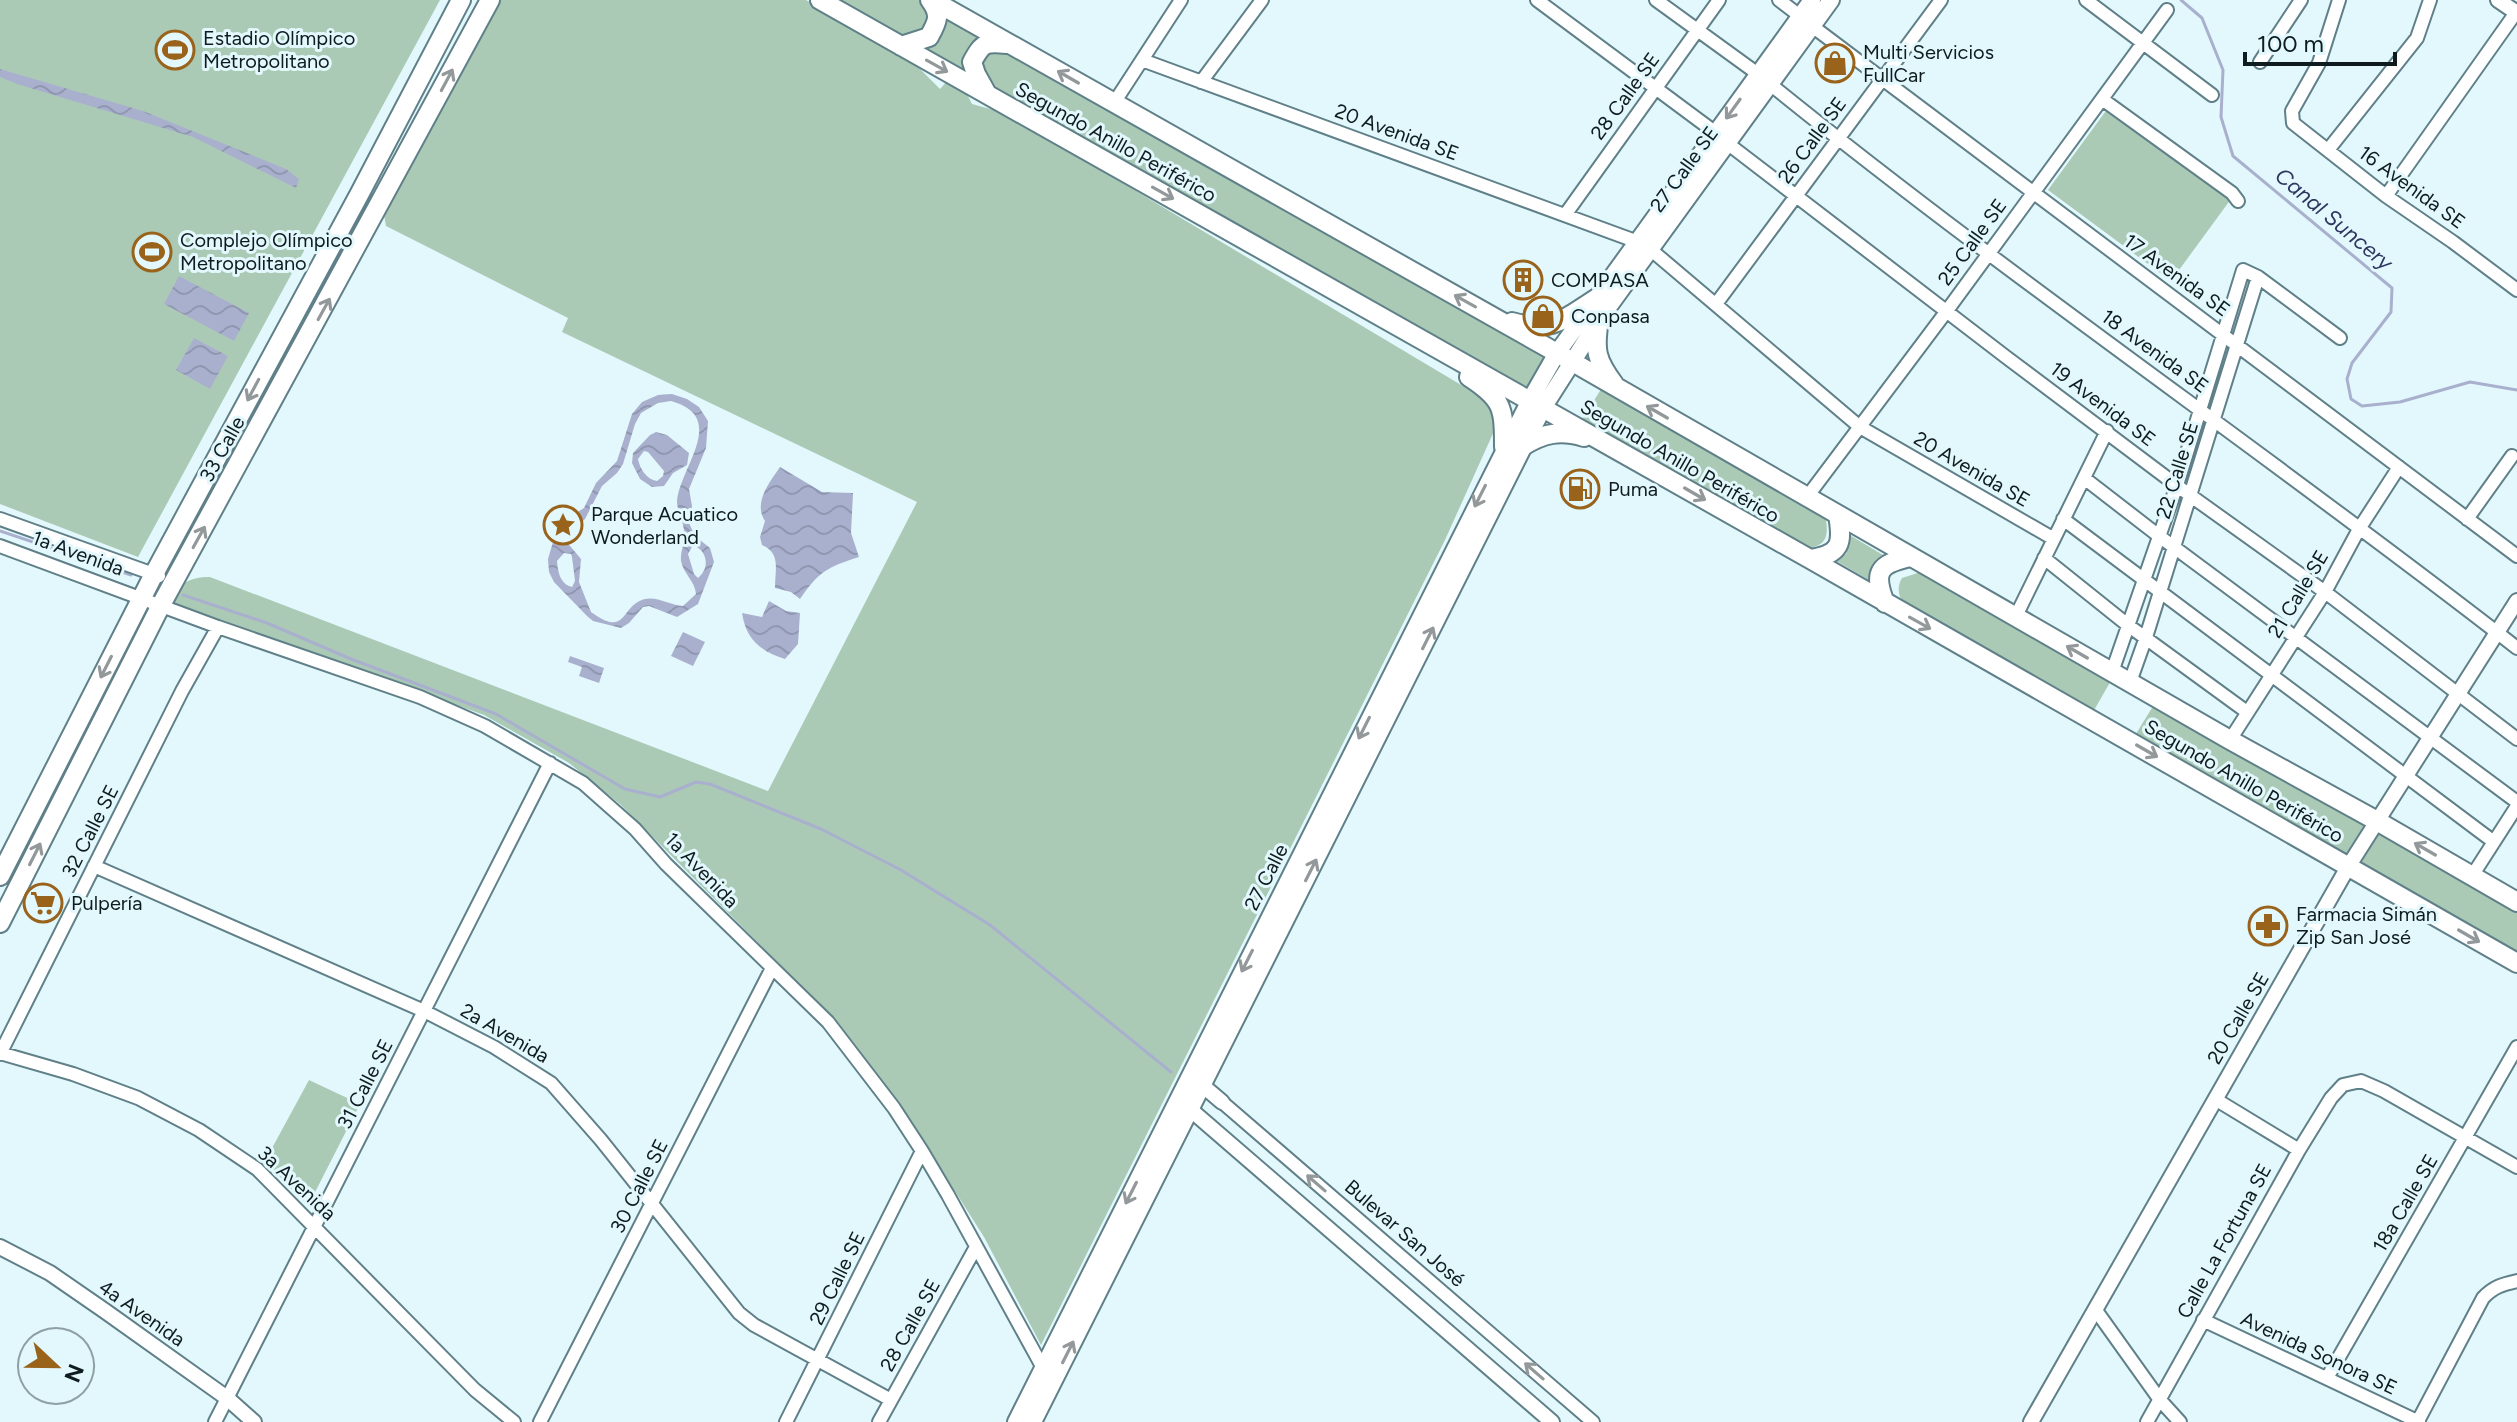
<svg xmlns="http://www.w3.org/2000/svg" width="2517" height="1422" font-family="Figtree,sans-serif">
	<defs>
		<pattern id="water-waves" width="16" height="10" patternUnits="userSpaceOnUse" patternTransform="scale(2)"><rect width="16" height="10" fill="#a9b0ce"/><path d="M0 5q4-4 8 0t8 0" fill="none" stroke="#9097b0"/></pattern>
	</defs>
	<rect width="100%" height="100%" fill="#e3f8fd"/>
	<path fill="#abcab6" d="M0,0H440L138,557L0,504Z
		M494,0H806L911,60L940,89L947,81L965,90L972,104L1005,113L1488,401L1495,429L1445,540L1041,1345L984,1237L911,1122L840,1025L621,805L569,763L484,715L352,667L203,618L168,602C181,584 187,577 210,577L768,791L917,502L562,332L568,318L386,226L384,215Z
		M828,0H929L936,22L903,41Z
		M939,4L997,37L979,45L976,81L916,45Z
		M1008,47L1556,354L1529,398L992,87L979,66L983,51Z
		M2108,108L2231,199L2171,281L2048,190Z
		M1603,386L1825,513C1829,537 1828,546 1803,549L1580,423Z
		M1848,534L1888,558L1873,563L1870,573L1874,583L1833,559L1846,554L1849,543Z
		M1924,571L2112,679L2093,712L1904,607C1899,595 1896,589 1902,578Z
		M2155,703L2369,823L2347,859L2134,737Z
		M2378,824L2517,903V963L2351,866Z
		M309,1080L360,1104L308,1206L265,1161Z"/>
	<path fill="url(#water-waves)" fill-rule="evenodd" d="M0,69L143,111L286,169L299,179L296,188L193,137L17,84L0,77Z
		M179,276L249,313L234,341L164,304Z
		M194,338L228,356L210,389L176,370Z
		M672,394L687,399L699,407L708,421L706,448L689,489L692,506L689,523L695,536L710,548L714,562L698,604L677,617L649,606L643,607L629,623L621,628L593,621L587,616L554,582L549,572L548,559L553,542L561,527L568,518L584,508L596,483L617,461L632,414L642,402L658,395ZM671,401C729,417 680,467 677,501C677,510 683,521 684,530C686,541 680,551 681,561C683,573 695,581 696,594L683,606C670,605 657,596 645,599C620,605 628,639 591,612L579,582L581,559L565,540L566,535L585,519L602,486L617,473L623,464L635,424L641,413L658,403ZM693,545C708,551 710,568 698,578L694,574L688,554ZM564,553L571,554L572,557L575,581L572,587C560,584 558,572 557,561Z
		M656,432L667,435L689,453L687,465L673,473L664,486L652,487L640,479L632,463L633,453L650,435ZM644,451L648,452L664,471L663,476L657,481C646,479 640,469 638,459Z
		M780,467L822,492L853,493L851,533L859,557C828,567 819,571 800,599L791,592L775,588C775,569 781,553 762,545L760,537L765,521C753,503 769,483 780,467Z
		M769,601L786,611L800,613L798,644L785,659C760,651 746,639 742,613L762,617Z
		M683,632L705,642L693,666L671,656Z
		M570,656L604,668L599,683L579,676L582,667L568,662Z"/>
	<g fill="none" stroke-linecap="round" stroke-linejoin="round">
		<path stroke="#a9b0ce" stroke-width="3" d="M2181,0L2202,18L2223,70L2221,117L2233,156L2392,288L2391,312L2352,363L2347,379L2351,399L2362,406L2400,402L2470,382L2517,390
			M0,531L131,575
			M183,595L267,623L351,659L496,714L625,789L660,797L696,782L710,784L821,829L901,870L990,925L1171,1072"/>
		<g stroke="#608089" stroke-width="16">
			<path id="minor" d="M1537,0L1716,133
				M1656,0L1758,74
				M1779,0L1800,16
				M2086,0L2212,95
				M2339,0L2319,63L2292,111L2293,123L2386,196L2453,242L2517,290
				M1812,26L2517,556
				M1142,60L1638,242
				M2260,62L2301,0
				M1201,82L1262,0
				M1770,84C2012,280 2271,456 2517,648
				M2102,99L2232,193L2238,201
				M1114,103L1181,0
				M1727,143L2006,357L2191,496L2325,592L2517,739
				M2328,150L2417,38L2430,0
				M2386,196L2517,11
				M1565,215L1719,0
				M1650,249L1860,427L2054,539
				M1716,304L1941,0
				M2084,478L2159,536L2517,802
				M1807,497L1946,312L2167,10
				M0,519L159,576
				M2063,519L2494,842
				M2467,519L2512,456
				M0,546L218,627L420,697L485,726L583,783L635,829L666,864L828,1022L894,1108L922,1151L948,1195L1043,1368
				M2044,558L2129,626L2247,712
				M2016,616L2107,431
				M2112,672L2177,485L2243,270L2258,277L2340,338
				M2130,682L2146,637L2258,277
				M2230,740L2325,592L2359,529L2399,467
				M94,866L424,1011L494,1047L551,1083L601,1140L739,1313L754,1325L891,1400
				M2472,876L2517,806
				M0,1053L73,1074L138,1098L199,1130L257,1169L475,1390L514,1422
				M0,1054L182,691L218,627
				M2215,1099L2299,1150
				M1222,1102L1593,1422
				M2095,1309L2160,1400L2180,1422
				M2203,1320L2419,1422
				M2327,1378L2517,1047
				M2418,1421L2483,1298C2493,1287 2503,1284 2517,1281
				M215,1422L550,763
				M540,1422L772,968
				M786,1422L922,1151
				M879,1422L976,1247
				M2147,1422L2299,1150L2331,1098L2343,1085L2361,1081L2384,1091L2517,1167"/>
		</g>
		<g stroke="#608089" stroke-width="18">
			<path id="tertiary" d="M2498,0L2517,13
				M1195,1079L1222,1102
				M1184,1104L1552,1422
				M0,1247L50,1273L105,1311L227,1398L254,1422
				M2031,1422L2348,867L2517,601"/>
		</g>
		<g stroke="#608089" stroke-width="20">
			<path id="secondary" d="M1016,1422L1530,400L1557,353L1812,0
				M1033,1422L1543,408L1599,320L1831,0"/>
		</g>
		<g stroke="#608089" stroke-width="22">
			<path id="primary" d="M820,0L1810,559L2517,963
				M932,0L1557,353L2230,740L2377,821L2517,902
				M901,46L929,37C938,21 941,15 930,0
				M986,92L976,74L972,62C983,42 985,42 1007,44
				M1599,320C1594,350 1596,360 1614,384
				M1512,322C1553,333 1564,319 1597,298
				M1469,377C1503,399 1504,408 1504,447
				M1523,446C1544,433 1560,430 1584,437
				M1810,559C1841,554 1843,544 1838,515
				M1885,603C1873,572 1878,564 1911,557
				M0,876L154,574L360,193L461,0
				M0,923L161,605L490,0"/>
		</g>
		<use href="#minor" stroke="#fff" stroke-width="12"/>
		<use href="#tertiary" stroke="#fff" stroke-width="14"/>
		<use href="#secondary" stroke="#fff" stroke-width="16"/>
		<use href="#primary" stroke="#fff" stroke-width="18"/>
	</g>
	<defs><path id="oneway-shaft" d="M-6 0H5M1.5-3L5.5 0L1.5 3" fill="none" stroke-width="1.6" stroke-linecap="round" stroke-linejoin="round" transform="scale(2)"/></defs>
	<g stroke="#93999a">
		<use href="#oneway-shaft" transform="translate(937 66) rotate(29)"/>
		<use href="#oneway-shaft" transform="translate(1068 77) rotate(-150)"/>
		<use href="#oneway-shaft" transform="translate(447 80) rotate(-62)"/>
		<use href="#oneway-shaft" transform="translate(1733 109) rotate(126)"/>
		<use href="#oneway-shaft" transform="translate(1163 193) rotate(29)"/>
		<use href="#oneway-shaft" transform="translate(1465 301) rotate(-151)"/>
		<use href="#oneway-shaft" transform="translate(324 309) rotate(-61)"/>
		<use href="#oneway-shaft" transform="translate(253 390) rotate(118)"/>
		<use href="#oneway-shaft" transform="translate(1657 412) rotate(-150)"/>
		<use href="#oneway-shaft" transform="translate(1695 494) rotate(30)"/>
		<use href="#oneway-shaft" transform="translate(1480 496) rotate(117)"/>
		<use href="#oneway-shaft" transform="translate(199 537) rotate(-61)"/>
		<use href="#oneway-shaft" transform="translate(1920 623) rotate(29)"/>
		<use href="#oneway-shaft" transform="translate(1428 638) rotate(-63)"/>
		<use href="#oneway-shaft" transform="translate(2077 652) rotate(-150)"/>
		<use href="#oneway-shaft" transform="translate(106 667) rotate(117)"/>
		<use href="#oneway-shaft" transform="translate(1364 728) rotate(117)"/>
		<use href="#oneway-shaft" transform="translate(2147 751) rotate(30)"/>
		<use href="#oneway-shaft" transform="translate(2425 849) rotate(-150)"/>
		<use href="#oneway-shaft" transform="translate(35 854) rotate(-63)"/>
		<use href="#oneway-shaft" transform="translate(1311 870) rotate(-63)"/>
		<use href="#oneway-shaft" transform="translate(2469 936) rotate(30)"/>
		<use href="#oneway-shaft" transform="translate(1247 961) rotate(117)"/>
		<use href="#oneway-shaft" transform="translate(1316 1183) rotate(-139)"/>
		<use href="#oneway-shaft" transform="translate(1131 1193) rotate(117)"/>
		<use href="#oneway-shaft" transform="translate(1068 1352) rotate(-63)"/>
		<use href="#oneway-shaft" transform="translate(1534 1371) rotate(-139)"/>
	</g>
	<defs>
		<g id="stadium-ring" transform="scale(2)"><circle r="9.5" fill="#e3f8fd" stroke="#99631b" stroke-width="1.5"/><path d="M0-5a6.5 5 0 1 0 0 10a6.5 5 0 1 0 0-10ZM-3.5-1.8h7v3.6h-7Z" fill="#99631b"/></g>
		<g id="shop-ring" transform="scale(2)"><circle r="9.5" fill="#e3f8fd" stroke="#99631b" stroke-width="1.5"/><path d="M-5-2.5h2.3a2.7 3.5 0 0 1 5.4 0H5L5.5 6h-11ZM-1.5-2.5h3a1.5 2.3 0 0 0-3 0Z" fill="#99631b"/></g>
		<g id="building-ring" transform="scale(2)"><circle r="9.5" fill="#e3f8fd" stroke="#99631b" stroke-width="1.5"/><path d="M-4-6H4V6H1V3H-1V6H-4ZM-2.5-4.3h1.7v1.8h-1.7ZM.8-4.3h1.7v1.8H.8ZM-2.5-1h1.7V.8h-1.7ZM.8-1h1.7V.8H.8Z" fill="#99631b"/></g>
		<g id="fuel-ring" transform="scale(2)"><circle r="9.5" fill="#e3f8fd" stroke="#99631b" stroke-width="1.5"/><path d="M-5.5-6h7V0h2V4h1.3V-2.5L3-4.5l.8-.8L6-3V5H2.5V1h-1V6h-7ZM-4.2-4.7v3.2H.2V-4.7Z" fill="#99631b"/></g>
		<g id="sight-ring" transform="scale(2)"><circle r="9.5" fill="#e3f8fd" stroke="#99631b" stroke-width="1.5"/><path d="M0-6L1.8-2.2L6-1.7L2.9 1.2L3.7 5.4L0 3.3L-3.7 5.4L-2.9 1.2L-6-1.7L-1.8-2.2Z" fill="#99631b"/></g>
		<g id="supermarket-ring" transform="scale(2)"><circle r="9.5" fill="#e3f8fd" stroke="#99631b" stroke-width="1.5"/><path d="M-6-5.5h2.5l.6 2H6L4.5 2H-2.5L-4.4-4H-6ZM-1.5 3.2a1.3 1.3 0 1 0 .1 0ZM3 3.2a1.3 1.3 0 1 0 .1 0Z" fill="#99631b"/></g>
		<g id="pharmacy-ring" transform="scale(2)"><circle r="9.5" fill="#e3f8fd" stroke="#99631b" stroke-width="1.5"/><path d="M-2-6h4v4h4v4h-4v4h-4v-4h-4v-4h4Z" fill="#99631b"/></g>
	</defs>
	<g fill-rule="evenodd">
		<use href="#stadium-ring" x="175" y="50"/>
		<use href="#shop-ring" x="1835" y="63"/>
		<use href="#stadium-ring" x="152" y="252"/>
		<use href="#building-ring" x="1523" y="280"/>
		<use href="#shop-ring" x="1543" y="316"/>
		<use href="#fuel-ring" x="1580" y="489"/>
		<use href="#sight-ring" x="563" y="525"/>
		<use href="#supermarket-ring" x="43" y="903"/>
		<use href="#pharmacy-ring" x="2268" y="926"/>
	</g>
	<g text-anchor="middle" dominant-baseline="central" stroke-width="6" stroke-linejoin="round" paint-order="stroke">
		<g font-size="20" fill="#0f1c1f" stroke="#e3f8fd" text-anchor="start">
			<text x="203" y="38">Estadio Olímpico<tspan x="203" dy="23">Metropolitano</tspan></text>
			<text x="1863" y="52">Multi Servicios<tspan x="1863" dy="23">FullCar</tspan></text>
			<text x="180" y="240">Complejo Olímpico<tspan x="180" dy="23">Metropolitano</tspan></text>
			<text x="1551" y="280">COMPASA</text>
			<text x="1571" y="316">Conpasa</text>
			<text x="1608" y="489">Puma</text>
			<text x="591" y="514">Parque Acuatico<tspan x="591" dy="23">Wonderland</tspan></text>
			<text x="71" y="903">Pulpería</text>
			<text x="2296" y="914">Farmacia Simán<tspan x="2296" dy="23">Zip San José</tspan></text>
		</g>
		<g font-size="20" fill="#0f1c1f" stroke="#e3f8fd">
			<text transform="translate(1625 96) rotate(-54)">28 Calle SE</text>
			<text transform="translate(1397 132) rotate(20)">20 Avenida SE</text>
			<text transform="translate(1812 140) rotate(-54)">26 Calle SE</text>
			<text transform="translate(1116 142) rotate(29)">Segundo Anillo Periférico</text>
			<text transform="translate(1684 169) rotate(-54)">27 Calle SE</text>
			<text transform="translate(2412 187) rotate(36)">16 Avenida SE</text>
			<text transform="translate(1972 242) rotate(-54)">25 Calle SE</text>
			<text transform="translate(2177 275) rotate(36)">17 Avenida SE</text>
			<text transform="translate(2155 351) rotate(36)">18 Avenida SE</text>
			<text transform="translate(2103 404) rotate(37)">19 Avenida SE</text>
			<text transform="translate(222 449) rotate(-61)">33 Calle</text>
			<text transform="translate(1680 461) rotate(30)">Segundo Anillo Periférico</text>
			<text transform="translate(1972 469) rotate(30)">20 Avenida SE</text>
			<text transform="translate(2177 470) rotate(-73)">22 Calle SE</text>
			<text transform="translate(78 553) rotate(20)">1a Avenida</text>
			<text transform="translate(2298 594) rotate(-59)">21 Calle SE</text>
			<text transform="translate(2244 781) rotate(30)">Segundo Anillo Periférico</text>
			<text transform="translate(90 831) rotate(-63)">32 Calle SE</text>
			<text transform="translate(702 870) rotate(46)">1a Avenida</text>
			<text transform="translate(1266 877) rotate(-63)">27 Calle</text>
			<text transform="translate(2238 1018) rotate(-60)">20 Calle SE</text>
			<text transform="translate(505 1033) rotate(30)">2a Avenida</text>
			<text transform="translate(365 1084) rotate(-63)">31 Calle SE</text>
			<text transform="translate(297 1183) rotate(43)">3a Avenida</text>
			<text transform="translate(639 1186) rotate(-63)">30 Calle SE</text>
			<text transform="translate(2405 1203) rotate(-60)">18a Calle SE</text>
			<text transform="translate(1405 1233) rotate(41)">Bulevar San José</text>
			<text transform="translate(2224 1241) rotate(-61)">Calle La Fortuna SE</text>
			<text transform="translate(837 1278) rotate(-64)">29 Calle SE</text>
			<text transform="translate(142 1313) rotate(35)">4a Avenida</text>
			<text transform="translate(910 1325) rotate(-61)">28 Calle SE</text>
			<text transform="translate(2319 1353) rotate(25)">Avenida Sonora SE</text>
		</g>
		<g font-size="22" font-style="italic" fill="#2f3660" stroke="#e3f8fd">
			<text transform="translate(2334 219) rotate(40)">Canal Suncery</text>
		</g>
	</g>
	<g transform="translate(56 1366) rotate(112)"><circle r="38" fill="#e3f8fd" stroke="#8ea0a4" stroke-width="2"/>
	<path d="M0-6L14 30L0 20L-14 30Z" fill="#99631b"/>
	<text y="-12" font-size="22" font-weight="bold" text-anchor="middle" fill="#0f1c1f">N</text>
	</g>
	<path d="M2245 52v12h150v-12" fill="none" stroke="#0f1c1f" stroke-width="4"/>
	<text x="2257" y="52" font-size="24" fill="#0f1c1f" stroke="#e3f8fd" stroke-width="6" paint-order="stroke">100 m</text>
</svg>
